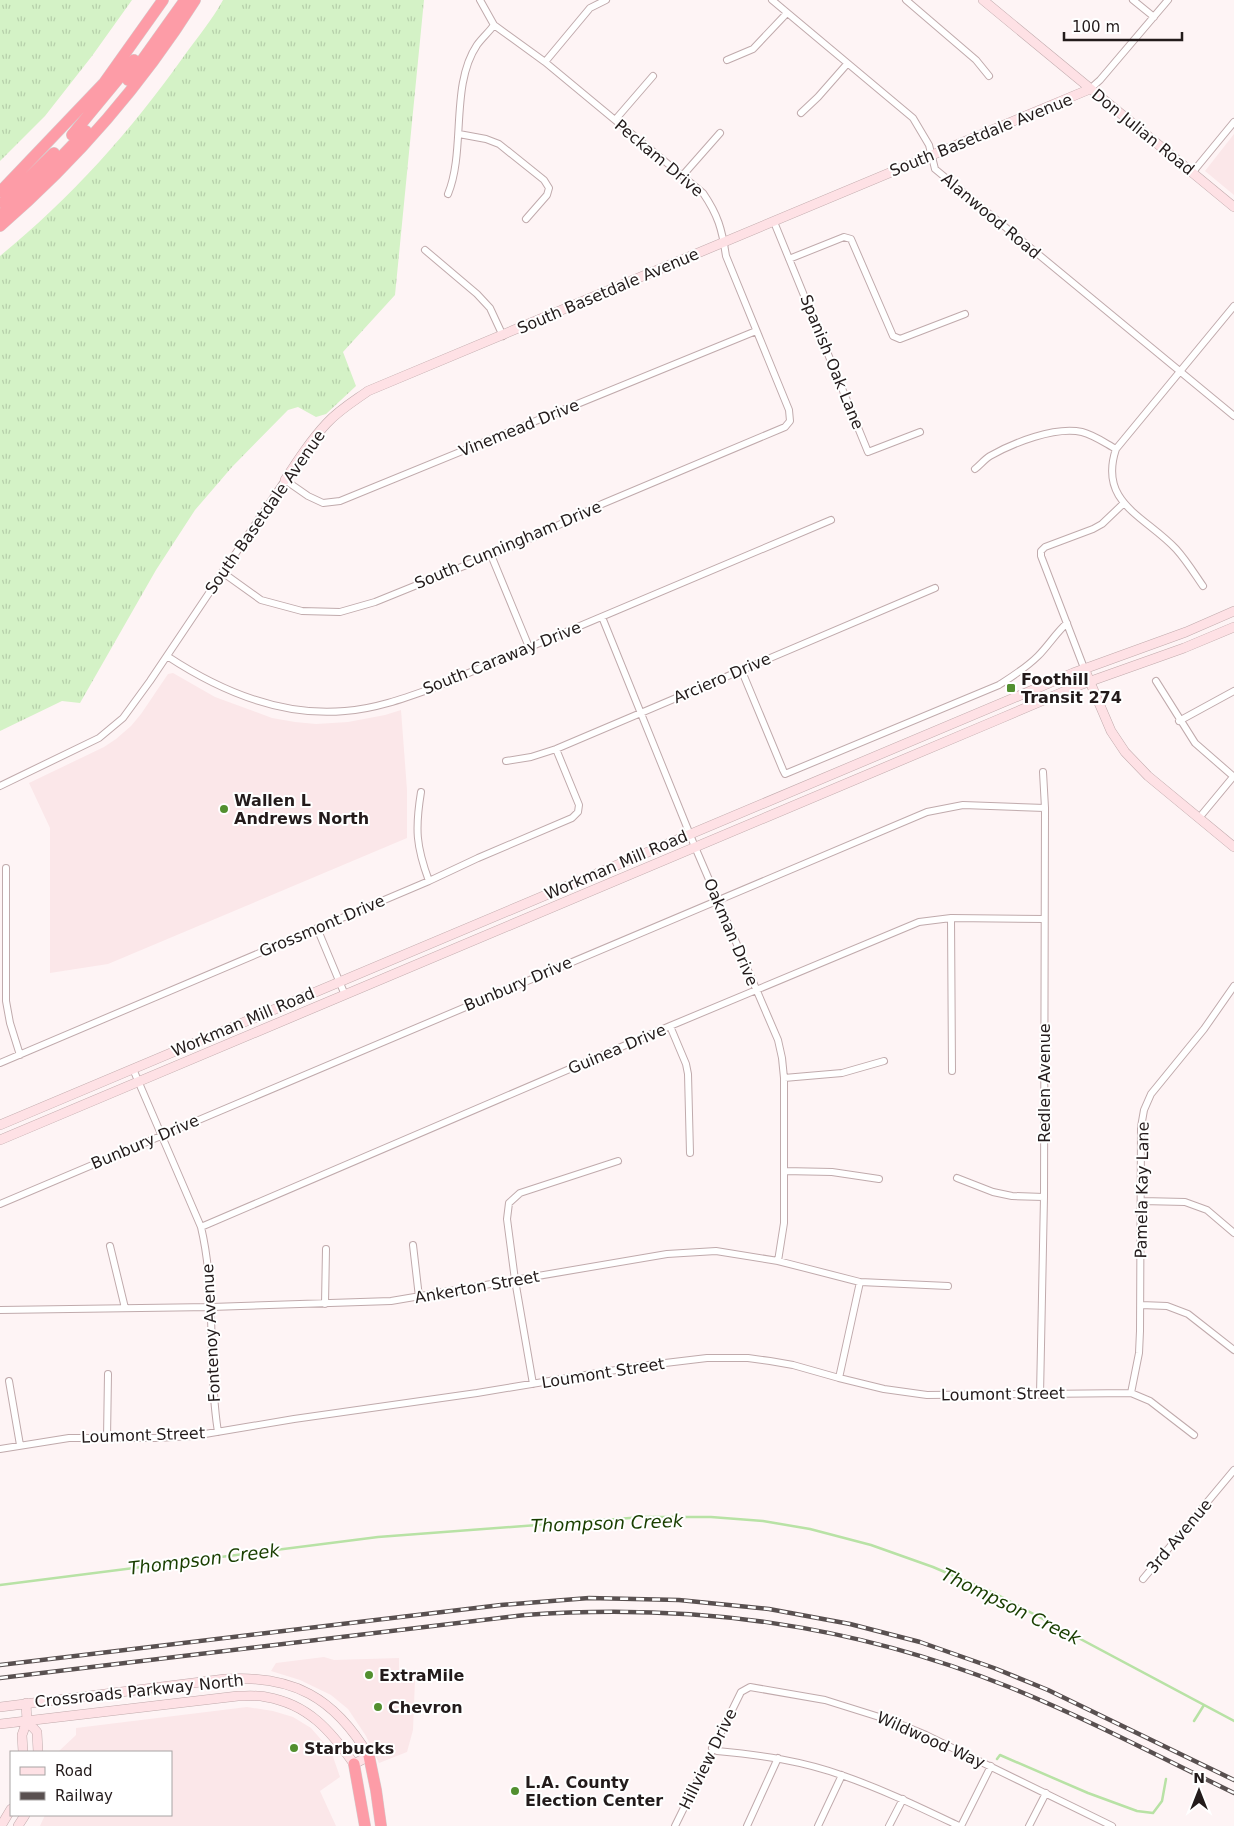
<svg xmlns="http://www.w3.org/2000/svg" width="1234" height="1826" font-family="'DejaVu Sans',sans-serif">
	<defs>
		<pattern id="grass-tufts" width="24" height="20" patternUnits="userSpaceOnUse" patternTransform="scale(1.25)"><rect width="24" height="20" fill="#d4f2c6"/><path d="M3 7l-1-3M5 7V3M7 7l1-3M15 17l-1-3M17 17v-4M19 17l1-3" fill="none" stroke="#b6cfaa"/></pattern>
	</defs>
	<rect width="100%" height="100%" fill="#fef4f5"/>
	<path fill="#fbe7e9" d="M1234,134V195L1205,171Z
		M173,673L215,697L272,718L295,722L316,724L348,722L385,715L401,710L407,790V838L108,964L50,973V828L29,783L104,747L116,739L131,726L141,714L168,674Z
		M324,1657L334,1660L399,1658V1679L415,1680L413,1730L407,1752L379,1763L366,1736L348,1709L331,1695L300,1680L271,1671L276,1663Z
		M247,1707L273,1711L293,1717L311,1728L331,1751L340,1777L320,1791L336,1826H40L45,1815H171V1752H58L76,1735V1728Z"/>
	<path fill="url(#grass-tufts)" d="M0,0H132L92,56L45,116L0,161Z
		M223,0H424L395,295L343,352L356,386L326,414L316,417L298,407L288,410L232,467L195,510L156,570L80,703L62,701L0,731V256C71,198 131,131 184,56C197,38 212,20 223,0Z"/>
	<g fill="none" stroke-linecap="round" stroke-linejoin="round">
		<path stroke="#b8e2a5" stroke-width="2.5" d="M0,1585L378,1537L643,1517H711L763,1521L810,1529L871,1545L933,1567L996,1594L1234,1721
			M1194,1721L1204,1705
			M997,1759L1000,1755L1088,1793L1137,1811L1153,1813L1162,1801L1166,1779"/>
		<g stroke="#c0aaac" stroke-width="8">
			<path id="street" d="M772,0L913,118L929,145L935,169L1234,416
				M906,0L976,60L989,76
				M1133,0L1154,17
				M727,60L753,49L787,13
				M545,62L590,8L606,0
				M1090,89L1100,80L1168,0
				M801,113L818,97L847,64
				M615,120L653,76
				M459,134L486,139L499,144L544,180L549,188L547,195L526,219
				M1192,173L1234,122
				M683,175L720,133
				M448,194C466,150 450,85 477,45C482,38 489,32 494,25
				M774,222L868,452L920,432
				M425,250L477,294L490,308L503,336
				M789,259L844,237L851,239L893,336L900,339L965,314
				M975,469C980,465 985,459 990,456C1013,443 1055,426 1082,432C1094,435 1105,443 1116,449
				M491,555L529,647
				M222,572L261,600L302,611L340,612L375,602L491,555L536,536L602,504L785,427L790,421L789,410L726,256C722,229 718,215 703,193L545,62L494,25L480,0
				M1203,586C1194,573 1186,560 1176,549C1145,516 1098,503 1116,449L1234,306
				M602,617L695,847L778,1040L782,1058L784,1078V1223L778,1261
				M167,656C220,691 280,717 345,711C375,709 405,698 433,688L831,520
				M1084,668L1041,556V551L1045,547L1093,529L1102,524L1124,503
				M741,669L783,770L785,774L999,685C1013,676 1026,668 1038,656C1048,646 1056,633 1067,623
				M1156,681L1195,743L1234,777
				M1179,721L1234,691
				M506,761L531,757L556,749L935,588
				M0,786L99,738L123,718L150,681L285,480L308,496L323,503L340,501L756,331
				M421,792C415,829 416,846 429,881
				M1199,818L1233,777
				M6,868V1001L10,1023L20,1055
				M951,918L952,1071
				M317,928L345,995
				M670,1026L686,1064L688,1074L690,1153
				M0,1063L429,881L478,858L572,818L578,812L579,805L556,749
				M133,1069L201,1227C217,1295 207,1363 218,1432
				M784,1078L842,1073L884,1061
				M784,1171L832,1172L879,1179
				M957,1178L993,1192L1012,1196L1044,1197
				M1142,1201L1185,1202L1207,1210L1234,1233
				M0,1204L927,812L963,805L1045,808
				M201,1227L670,1026L919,922L951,918L1044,919
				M413,1245L419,1297
				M110,1246L125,1308
				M325,1304L326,1249
				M1141,1305L1167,1306L1188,1314L1234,1350
				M0,1310L211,1307L391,1301L667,1254L716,1251L778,1261L860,1282L948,1286
				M839,1378L860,1282
				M9,1381L20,1445
				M533,1384L515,1280L507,1219L509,1203L520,1193L618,1161
				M1131,1393L1139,1353L1140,1331L1141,1127L1144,1110L1151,1094L1204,1029L1234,986
				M1040,1395L1044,1197L1045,808L1043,772
				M107,1438L108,1374
				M0,1449L69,1438H156L193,1436L294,1419L477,1393L640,1366L707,1358H748L770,1361L793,1365L839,1378L884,1389L927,1395L1131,1393L1150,1401L1194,1435
				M1143,1579L1234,1470
				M712,1748L717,1751C761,1755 803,1761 844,1776C884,1790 921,1808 959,1826
				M675,1826L741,1692L750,1687L825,1700L892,1721L926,1735L1112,1826
				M747,1826L778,1758
				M818,1826L842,1775
				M889,1826L903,1799
				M961,1826L991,1766
				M1029,1826L1046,1793"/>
		</g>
		<g stroke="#c0aaac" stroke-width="10">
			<path id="secondary" d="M983,0L1234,207
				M285,480C298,460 311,440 327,423C339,410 354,401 368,391L1090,89
				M1084,668L1111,731L1125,752L1148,776L1234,847
				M0,1125L1073,673L1186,632L1234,611
				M0,1140L997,720L1077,686L1184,648L1234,627
				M0,1707L225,1679C293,1675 334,1697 369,1756L354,1764C331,1731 308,1704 266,1697C257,1695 247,1696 238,1696L0,1724
				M27,1721L37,1732L38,1752
				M23,1752L22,1735L27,1721L26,1703
				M1,1826L11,1809
				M18,1826L25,1815"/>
		</g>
		<g stroke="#d3d1d1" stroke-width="12">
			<path id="highway" d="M128,80L185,0
				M72,135L134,60
				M0,192L104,83L163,0
				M3,203L54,153
				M0,216L37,182L86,131
				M0,226C75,161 142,84 195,0
				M369,1756L376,1790L381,1826
				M354,1764L365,1826"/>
		</g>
		<use href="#street" stroke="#fff" stroke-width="6"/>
		<use href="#secondary" stroke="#fee1e5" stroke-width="9"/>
		<use href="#highway" stroke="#fd9ca7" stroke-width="11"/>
		<g stroke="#595050" stroke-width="4.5">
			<path id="rail" d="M0,1665L501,1605L589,1598L679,1600L769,1609L850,1624L920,1642L994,1668L1048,1690L1234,1780
				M0,1678L525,1615C694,1603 851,1624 1009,1687C1086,1718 1160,1757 1234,1793"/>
		</g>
		<use href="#rail" stroke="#fff" stroke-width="2.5" stroke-dasharray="8" stroke-linecap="butt"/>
	</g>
	<g fill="#528f2f" stroke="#fff" stroke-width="2">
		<rect x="1006" y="683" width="10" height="10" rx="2.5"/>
		<circle cx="224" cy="809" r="5"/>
		<circle cx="369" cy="1675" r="5"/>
		<circle cx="378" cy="1707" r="5"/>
		<circle cx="294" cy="1748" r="5"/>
		<circle cx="515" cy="1791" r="5"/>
	</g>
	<g text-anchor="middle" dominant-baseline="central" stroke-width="4" stroke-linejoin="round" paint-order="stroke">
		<g font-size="16" fill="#231b1b" stroke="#fff">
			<text transform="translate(1143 132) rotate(39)">Don Julian Road</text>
			<text transform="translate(981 135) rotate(-22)">South Basetdale Avenue</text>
			<text transform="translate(659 158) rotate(40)">Peckam Drive</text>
			<text transform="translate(991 216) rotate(40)">Alanwood Road</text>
			<text transform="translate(608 291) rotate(-23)">South Basetdale Avenue</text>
			<text transform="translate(832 362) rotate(68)">Spanish Oak Lane</text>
			<text transform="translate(519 428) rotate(-22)">Vinemead Drive</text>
			<text transform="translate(265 512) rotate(-55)">South Basetdale Avenue</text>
			<text transform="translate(508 545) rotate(-23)">South Cunningham Drive</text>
			<text transform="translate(502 658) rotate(-22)">South Caraway Drive</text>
			<text transform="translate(722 678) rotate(-23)">Arciero Drive</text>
			<text transform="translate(616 865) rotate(-23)">Workman Mill Road</text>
			<text transform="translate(322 926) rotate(-23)">Grossmont Drive</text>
			<text transform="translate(731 932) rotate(67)">Oakman Drive</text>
			<text transform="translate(518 984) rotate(-23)">Bunbury Drive</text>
			<text transform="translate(243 1022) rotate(-23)">Workman Mill Road</text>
			<text transform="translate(617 1049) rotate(-23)">Guinea Drive</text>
			<text transform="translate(1044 1083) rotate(-90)">Redlen Avenue</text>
			<text transform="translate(145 1142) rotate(-23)">Bunbury Drive</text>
			<text transform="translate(1142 1190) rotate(-89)">Pamela Kay Lane</text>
			<text transform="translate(477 1287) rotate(-10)">Ankerton Street</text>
			<text transform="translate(211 1333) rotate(-93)">Fontenoy Avenue</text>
			<text transform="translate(603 1373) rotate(-9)">Loumont Street</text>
			<text transform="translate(1003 1394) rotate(-1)">Loumont Street</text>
			<text transform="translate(143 1435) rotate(-2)">Loumont Street</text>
			<text transform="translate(1179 1536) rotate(-50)">3rd Avenue</text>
			<text transform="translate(139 1691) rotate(-6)">Crossroads Parkway North</text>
			<text transform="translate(931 1740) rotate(24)">Wildwood Way</text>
			<text transform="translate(708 1759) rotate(-64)">Hillview Drive</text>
		</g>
		<g font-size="16" font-weight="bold" fill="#231b1b" stroke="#fff" text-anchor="start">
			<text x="1021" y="679">Foothill<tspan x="1021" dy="18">Transit 274</tspan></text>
			<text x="234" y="800">Wallen L<tspan x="234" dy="18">Andrews North</tspan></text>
			<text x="379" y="1675">ExtraMile</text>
			<text x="388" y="1707">Chevron</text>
			<text x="304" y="1748">Starbucks</text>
			<text x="525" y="1782">L.A. County<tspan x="525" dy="18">Election Center</tspan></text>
		</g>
		<g font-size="18" font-style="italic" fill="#193e00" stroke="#fff">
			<text transform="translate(607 1523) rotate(-2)">Thompson Creek</text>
			<text transform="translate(204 1559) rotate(-7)">Thompson Creek</text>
			<text transform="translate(1011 1606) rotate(26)">Thompson Creek</text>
		</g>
	</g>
	<rect x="10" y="1751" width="162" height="65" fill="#ffffff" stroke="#a7a4a4"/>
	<rect x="20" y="1767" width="25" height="8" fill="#fee1e5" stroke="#a7a4a4"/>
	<text x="55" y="1776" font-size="15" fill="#231b1b">Road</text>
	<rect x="20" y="1792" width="25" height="8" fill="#595050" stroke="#a7a4a4"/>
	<text x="55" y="1801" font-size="15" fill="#231b1b">Railway</text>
	<g transform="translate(1199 1791)" stroke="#ffffff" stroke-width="4" paint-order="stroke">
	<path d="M0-4L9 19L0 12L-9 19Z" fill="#231b1b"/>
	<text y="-8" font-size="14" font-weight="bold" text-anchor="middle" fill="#231b1b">N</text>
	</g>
	<path d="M1064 32v8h118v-8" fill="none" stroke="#231b1b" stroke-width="2.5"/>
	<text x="1072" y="32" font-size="15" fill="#231b1b" stroke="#ffffff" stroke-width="4" paint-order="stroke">100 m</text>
</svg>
